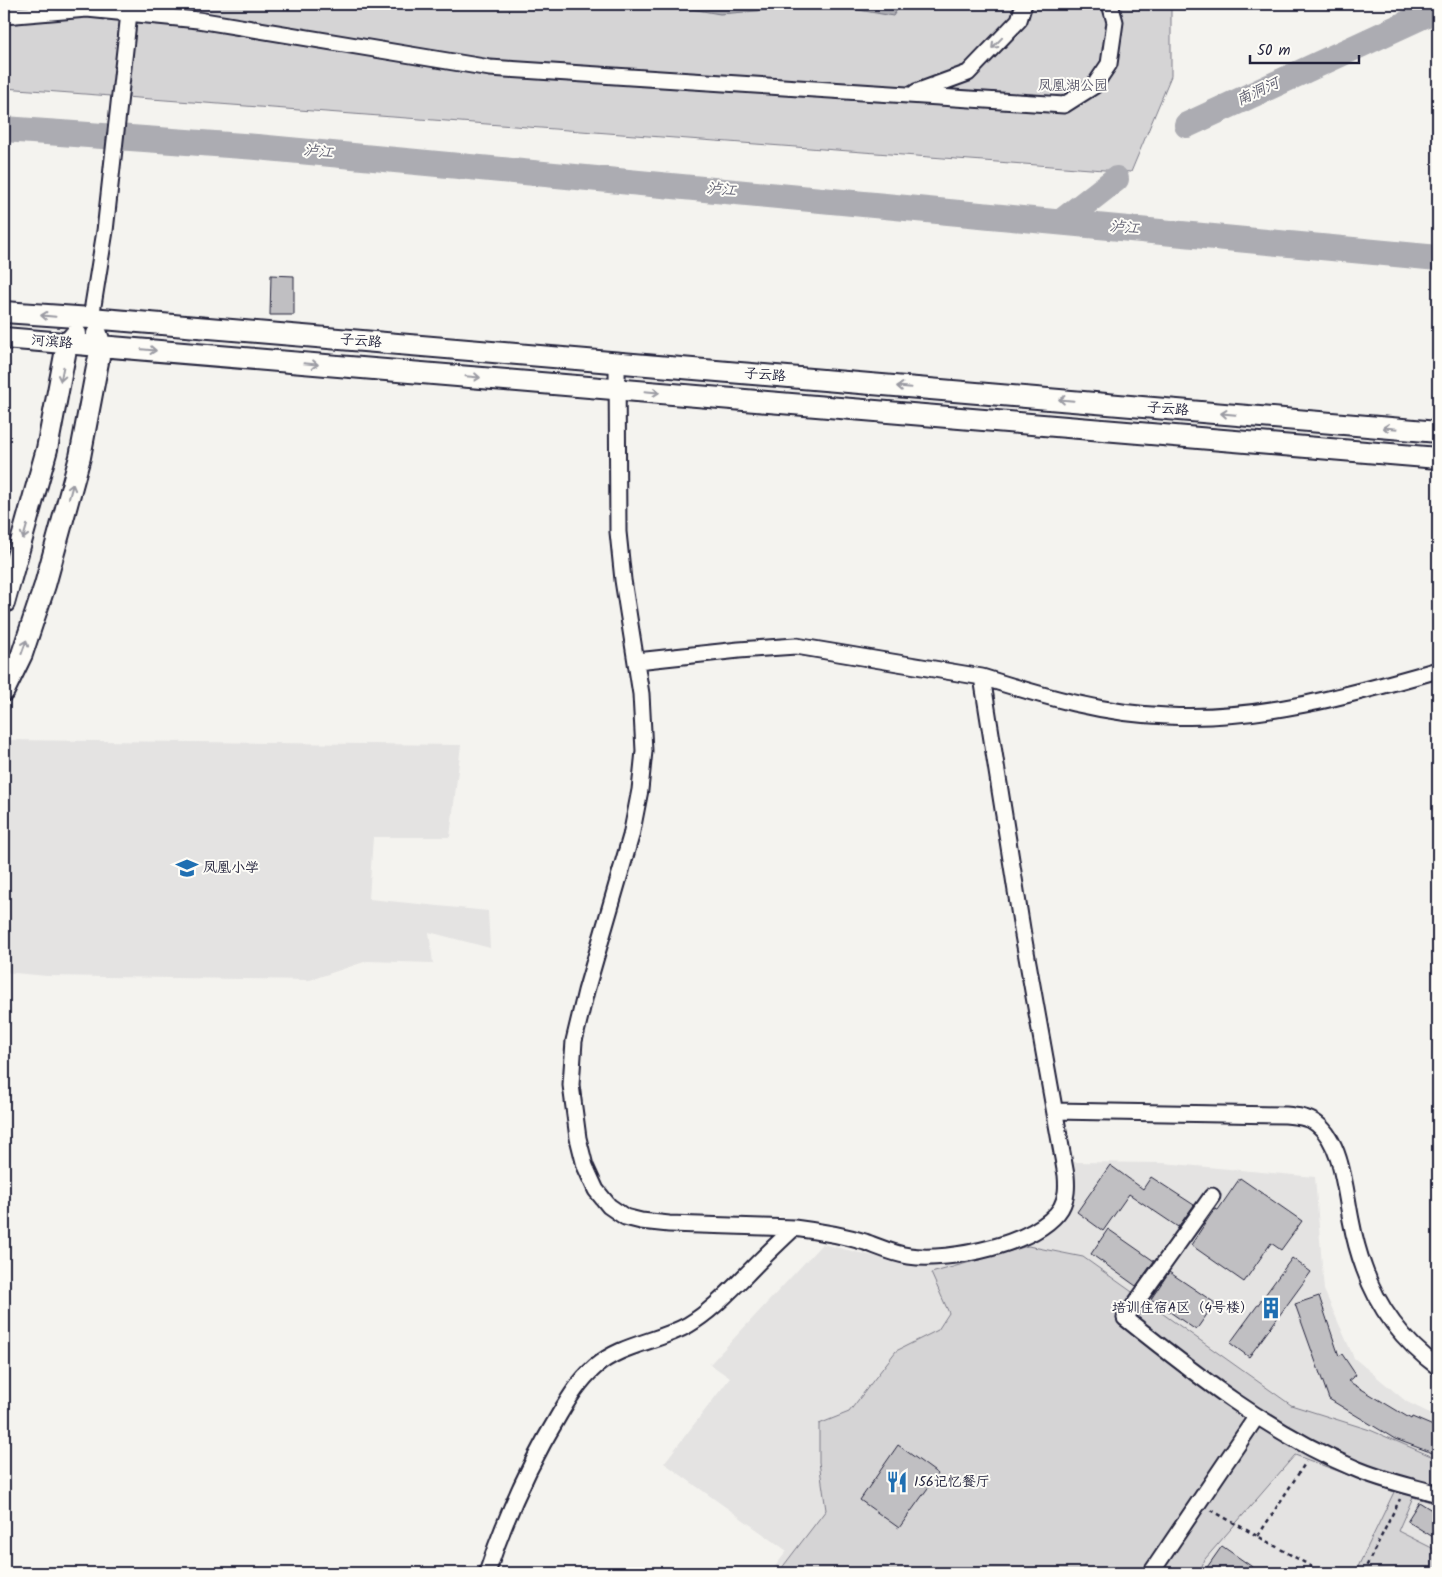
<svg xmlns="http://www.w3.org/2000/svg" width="1442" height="1577" font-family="Kalam,'LXGW WenKai TC',sans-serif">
	<rect width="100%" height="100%" fill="#f4f3ef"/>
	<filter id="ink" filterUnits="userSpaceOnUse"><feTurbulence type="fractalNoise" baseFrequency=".02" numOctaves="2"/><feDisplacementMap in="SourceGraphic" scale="10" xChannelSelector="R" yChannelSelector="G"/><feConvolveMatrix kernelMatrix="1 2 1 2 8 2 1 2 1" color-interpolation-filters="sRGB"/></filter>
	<g filter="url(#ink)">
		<path fill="#e4e3e2" d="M4,740L461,745L450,837H373L369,899L488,911L490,948L429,932L433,963L367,961L310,980L107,977L47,976L4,972Z
			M1070,1162L1163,1163L1315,1177L1324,1290L1354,1358L1407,1402L1438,1417V1573H770L787,1551L664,1463L730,1378L710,1364L822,1244L916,1266L940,1264L989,1254L1059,1219Z"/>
		<path fill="#d5d4d5" stroke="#7c7b88" d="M4,4H1171V76L1131,172L4,88Z
			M1028,1246L1083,1257L1291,1405L1370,1430L1438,1459V1504L1413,1497L1398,1531L1438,1551V1573H1355L1394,1492L1295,1455L1205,1559L1199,1573H778L826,1510L819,1462V1424L849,1412L896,1351L938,1330L949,1313L931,1273Z"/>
		<path fill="#acacb2" stroke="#757582" d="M662,4H901L893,16L830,5L720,14Z"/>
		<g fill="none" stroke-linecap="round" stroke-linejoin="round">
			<path stroke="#acacb2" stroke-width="26" d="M1187,125L1438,9
				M4,129L257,147L1438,258
				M1061,222L1116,179"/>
		</g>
		<path fill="#c0bfc2" stroke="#22223b" d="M271,275L294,276V315H270Z
			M1110,1165L1143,1189L1151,1177L1194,1205L1178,1227L1129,1194L1103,1231L1077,1212Z
			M1240,1178L1302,1221L1281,1250L1271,1243L1244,1282L1191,1245L1210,1216L1215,1209L1218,1210Z
			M1108,1229L1154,1261L1136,1286L1091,1254Z
			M1292,1258L1311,1272L1249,1357L1230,1343Z
			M1169,1272L1215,1303L1196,1330L1151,1299Z
			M1319,1296L1339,1356L1342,1354L1356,1375L1348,1381L1411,1419L1412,1417L1438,1428V1455L1395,1439L1329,1399L1295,1304Z
			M898,1445L938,1474L899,1528L860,1500Z
			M1419,1502L1438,1514V1540L1407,1521Z
			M1222,1546L1261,1573H1203Z"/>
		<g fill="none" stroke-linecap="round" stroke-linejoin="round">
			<g stroke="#22223b" stroke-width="19">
				<path id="minor" d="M4,16L87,9L198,20L490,68L1064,105L1094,86L1109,64L1115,22L1110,4
					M916,92L968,73L1019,20L1024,4
					M91,318L105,231L129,13
					M637,661L739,650L796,646L982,677L1023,935L1066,1175C1067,1187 1067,1197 1061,1208C1039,1244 948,1262 909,1256C894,1254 879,1247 865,1242C842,1235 818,1231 794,1228
					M982,677C1042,696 1104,714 1167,716C1259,721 1351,695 1438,670
					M1055,1111L1285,1115C1296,1116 1308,1117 1317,1124C1342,1143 1345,1191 1351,1220C1354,1236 1358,1252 1364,1268C1378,1308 1404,1342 1438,1367
					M1212,1196L1125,1318C1196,1375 1270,1433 1354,1468C1381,1480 1410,1486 1438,1494
					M487,1573C505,1518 529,1465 559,1415C569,1398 580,1380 595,1367C621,1344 658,1342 688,1325C710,1312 727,1294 745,1276C761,1259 777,1244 794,1228L669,1224L641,1221L625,1217L609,1206L596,1190L585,1166L578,1138L571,1085L574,1041L586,991L631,836L640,790L644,751L641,694L623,580L618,532L617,363
					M1151,1573L1257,1416"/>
			</g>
			<g stroke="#22223b" stroke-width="24">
				<path id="major" d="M4,312L91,318L1438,432
					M4,338L1438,458
					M4,603L47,449L67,344L76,334
					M4,691L22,654L45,585L80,457L101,346L97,334"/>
			</g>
			<path stroke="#22223b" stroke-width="2.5" stroke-dasharray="4 4" stroke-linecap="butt" d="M1211,1510L1323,1573
				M1258,1536L1306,1462
				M1363,1573L1400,1499"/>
			<use href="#minor" stroke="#fdfcf7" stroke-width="15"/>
			<use href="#major" stroke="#fdfcf7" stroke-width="20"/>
		</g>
		<defs><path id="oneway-shaft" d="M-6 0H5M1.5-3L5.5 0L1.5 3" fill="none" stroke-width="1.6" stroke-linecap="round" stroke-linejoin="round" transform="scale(1.25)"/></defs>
		<g stroke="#9a9aa2">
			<use href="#oneway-shaft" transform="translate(997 43) rotate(134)"/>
			<use href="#oneway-shaft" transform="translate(48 316) rotate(-175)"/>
			<use href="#oneway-shaft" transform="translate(149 350) rotate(5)"/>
			<use href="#oneway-shaft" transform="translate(311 364) rotate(5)"/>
			<use href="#oneway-shaft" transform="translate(62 374) rotate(101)"/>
			<use href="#oneway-shaft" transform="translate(473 377) rotate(5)"/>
			<use href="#oneway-shaft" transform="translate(904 387) rotate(-175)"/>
			<use href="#oneway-shaft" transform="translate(652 392) rotate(5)"/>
			<use href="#oneway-shaft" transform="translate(1066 400) rotate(-175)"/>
			<use href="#oneway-shaft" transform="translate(1228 414) rotate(-175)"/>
			<use href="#oneway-shaft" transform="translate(1390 428) rotate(-175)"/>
			<use href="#oneway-shaft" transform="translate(71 491) rotate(-75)"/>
			<use href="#oneway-shaft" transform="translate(25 532) rotate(106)"/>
			<use href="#oneway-shaft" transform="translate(24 647) rotate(-70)"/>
		</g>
	</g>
	<defs>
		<g id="school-bare" transform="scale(1.725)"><path d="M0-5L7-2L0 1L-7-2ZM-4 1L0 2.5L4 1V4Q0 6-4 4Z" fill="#1f6fb2" stroke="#fdfcf7" stroke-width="2.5" paint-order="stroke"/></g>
		<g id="building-bare" transform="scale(1.725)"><path d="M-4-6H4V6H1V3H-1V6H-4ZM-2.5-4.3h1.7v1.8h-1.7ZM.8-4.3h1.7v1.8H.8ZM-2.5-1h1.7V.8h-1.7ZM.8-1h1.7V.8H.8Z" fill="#1f6fb2" stroke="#fdfcf7" stroke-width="2.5" paint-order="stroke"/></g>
		<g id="restaurant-bare" transform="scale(1.725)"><path d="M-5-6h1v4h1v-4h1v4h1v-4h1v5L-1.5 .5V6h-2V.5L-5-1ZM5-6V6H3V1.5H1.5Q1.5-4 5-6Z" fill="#1f6fb2" stroke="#fdfcf7" stroke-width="2.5" paint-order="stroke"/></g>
	</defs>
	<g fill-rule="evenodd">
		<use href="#school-bare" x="187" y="868"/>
		<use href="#building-bare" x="1271" y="1308"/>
		<use href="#restaurant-bare" x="897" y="1482"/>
	</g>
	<g text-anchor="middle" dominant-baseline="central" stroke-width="4" stroke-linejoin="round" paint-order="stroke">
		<g font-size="14" fill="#585769" stroke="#fdfcf7">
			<text x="1073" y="86">凤凰湖公园</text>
		</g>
		<g font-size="14" fill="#22223b" stroke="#fdfcf7">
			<text transform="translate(361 341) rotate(5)">子云路</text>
			<text transform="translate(52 342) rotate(5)">河滨路</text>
			<text transform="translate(765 375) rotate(5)">子云路</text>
			<text transform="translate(1168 409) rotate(5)">子云路</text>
		</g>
		<g font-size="14" fill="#22223b" stroke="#fdfcf7" text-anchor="start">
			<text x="203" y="868">凤凰小学</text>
			<text x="1254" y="1308" text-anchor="end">培训住宿A区（4号楼）</text>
			<text x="914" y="1482">156记忆餐厅</text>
		</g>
		<g font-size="15" font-style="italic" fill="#59596b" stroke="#fdfcf7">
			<text transform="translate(1258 92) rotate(-25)">南洞河</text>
			<text transform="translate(318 152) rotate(5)">泸江</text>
			<text transform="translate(721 190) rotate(5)">泸江</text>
			<text transform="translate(1124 228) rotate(5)">泸江</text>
		</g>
	</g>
	<rect width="1442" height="1577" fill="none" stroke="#fdfcf7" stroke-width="20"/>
	<rect x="10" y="10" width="1422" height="1557" fill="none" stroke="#22223b" stroke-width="2" filter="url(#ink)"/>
	<path d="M1250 55v8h109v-8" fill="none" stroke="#22223b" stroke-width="2.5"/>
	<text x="1257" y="55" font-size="15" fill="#22223b" stroke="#fdfcf7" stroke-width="4" paint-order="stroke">50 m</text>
</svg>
